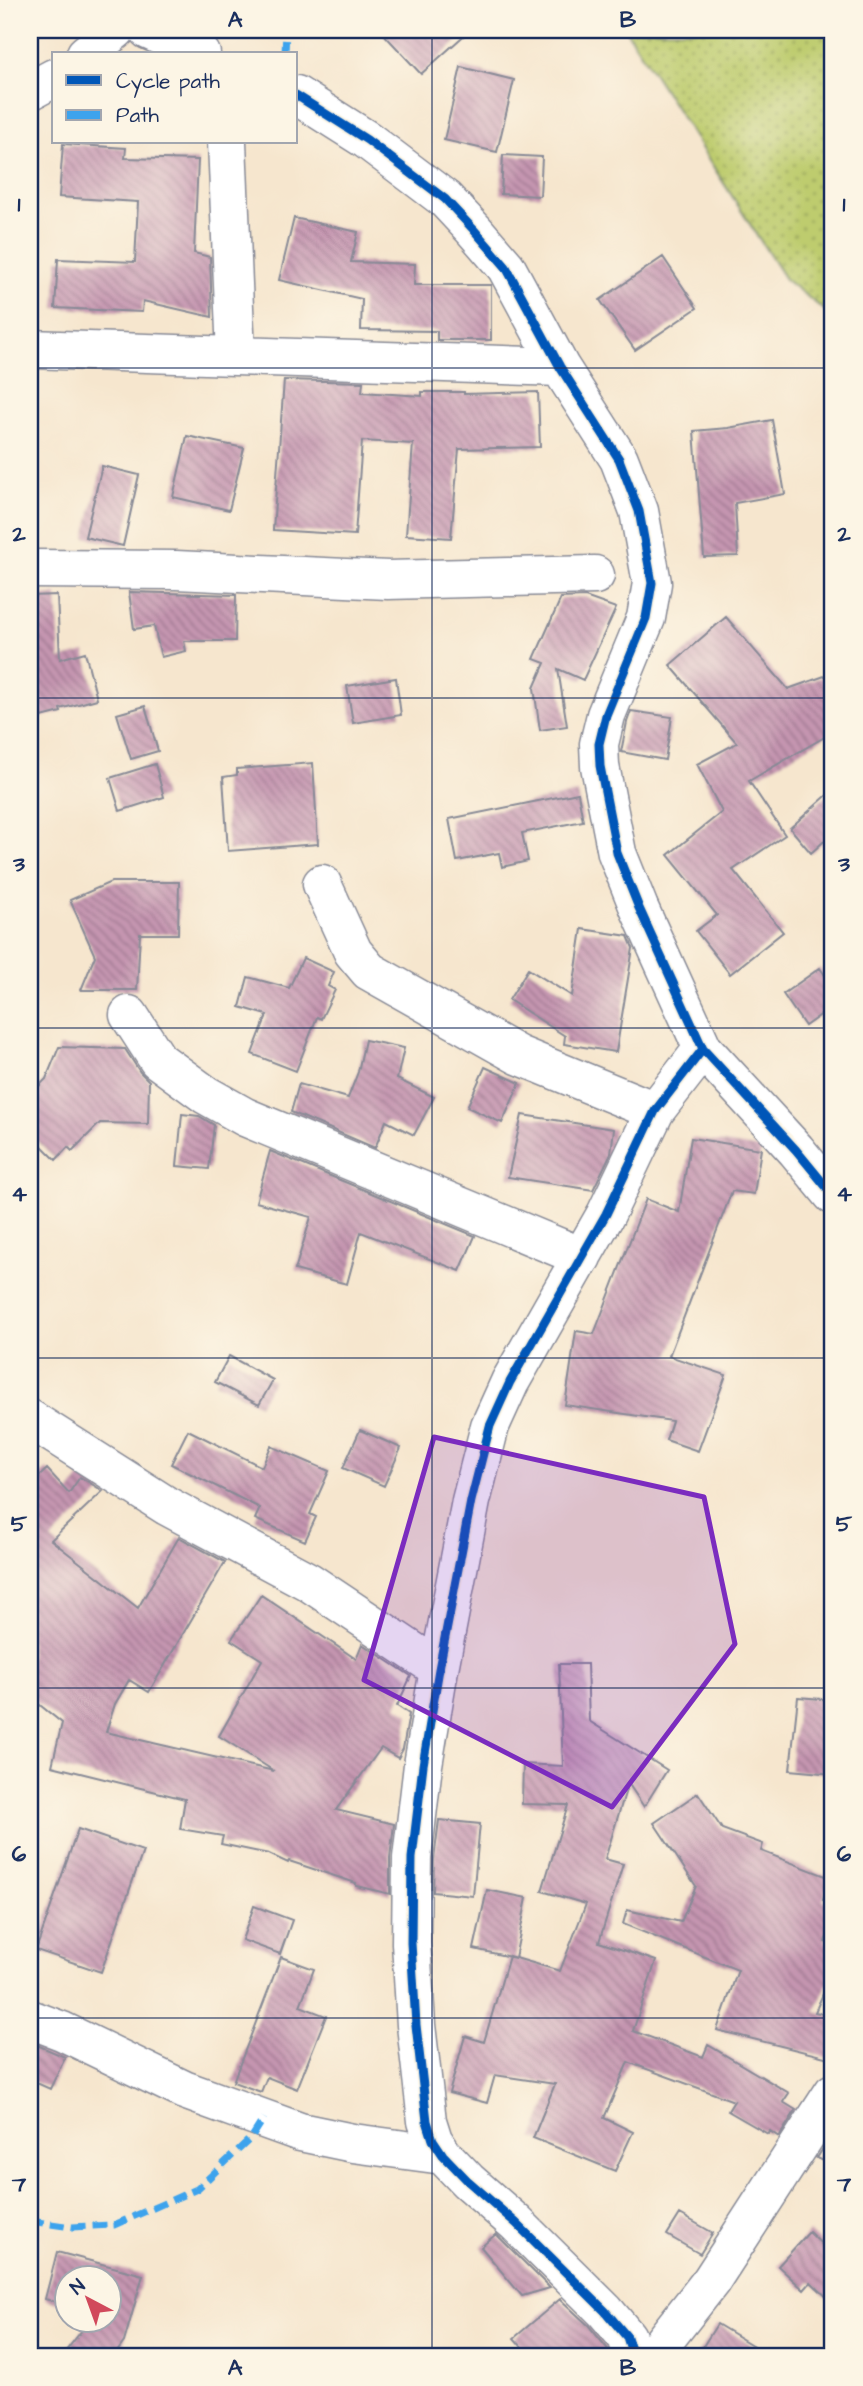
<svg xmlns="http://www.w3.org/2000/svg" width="863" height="2386" font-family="'Architects Daughter',sans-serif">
	<defs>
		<pattern id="grass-dots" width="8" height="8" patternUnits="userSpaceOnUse" patternTransform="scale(1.75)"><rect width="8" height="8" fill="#becc6e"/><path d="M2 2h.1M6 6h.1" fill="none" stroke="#9aa65e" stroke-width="1.8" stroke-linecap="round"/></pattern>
		<pattern id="building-back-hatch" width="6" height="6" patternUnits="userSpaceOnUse" patternTransform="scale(1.75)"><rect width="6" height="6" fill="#c595b0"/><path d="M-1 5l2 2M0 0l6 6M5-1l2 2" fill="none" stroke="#9f7a92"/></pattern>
	</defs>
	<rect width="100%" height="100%" fill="#fcf5e5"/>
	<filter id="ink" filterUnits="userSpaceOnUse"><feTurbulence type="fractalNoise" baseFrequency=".0143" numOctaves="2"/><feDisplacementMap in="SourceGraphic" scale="14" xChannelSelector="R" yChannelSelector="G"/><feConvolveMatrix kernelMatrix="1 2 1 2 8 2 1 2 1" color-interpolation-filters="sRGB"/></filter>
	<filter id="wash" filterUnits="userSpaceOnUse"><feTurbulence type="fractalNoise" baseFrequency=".00686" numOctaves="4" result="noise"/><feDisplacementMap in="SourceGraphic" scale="28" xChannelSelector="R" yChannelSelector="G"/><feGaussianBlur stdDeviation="1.57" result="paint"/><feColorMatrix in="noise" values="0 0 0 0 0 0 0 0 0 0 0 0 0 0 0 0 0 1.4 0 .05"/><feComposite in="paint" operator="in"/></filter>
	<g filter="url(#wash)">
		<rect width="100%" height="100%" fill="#f6e6ce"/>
		<path fill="url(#grass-dots)" stroke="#6c7e66" stroke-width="2" d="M626,30H833V317L785,279Z"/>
		<g id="blocks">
			<path fill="url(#building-back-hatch)" d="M380,30H470L421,74Z
				M461,67L514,80L497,152L444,140Z
				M63,144L126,148L125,158L198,160L194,253L210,257L212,317L143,301L142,312L55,308L58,259L135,262L138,202L59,197Z
				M503,155L542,157L540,196L501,194Z
				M294,218L358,232L351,262L415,264L414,285H491V340H437V331L361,330L362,299L279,280Z
				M663,257L697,308L635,350L600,300Z
				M284,380L363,382L362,392L422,396V392H464V394L538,392L540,447L459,449L451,538L406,535L413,444L362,441L355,535L273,530Z
				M772,420L785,494L735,503L738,556L704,557L694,431L728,428Z
				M187,436L244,448L229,510L173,497Z
				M102,466L139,475L123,546L85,537Z
				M129,592L236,595L235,641H184L186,651L161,657L154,626L134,629Z
				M57,595L60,659L85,652L97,699L60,709L61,712L30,720V596Z
				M585,597L616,608L583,680L558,669L567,726L540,730L534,688L545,663L534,659L561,598Z
				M726,617L788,689L833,673V732L749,781L785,835L733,870L783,932L730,974L696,931L717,915L668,855L722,812L697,764L737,743L670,665Z
				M396,678L401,715L353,723L347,686Z
				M145,706L158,751L131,759L117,714Z
				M631,711L672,717L665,760L621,752L627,722Z
				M313,763L318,844L228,851L223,777L237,775V769Z
				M155,764L164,797L120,811L110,778Z
				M833,790V833L811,853L790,828Z
				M578,793L583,821L522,833L528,861L502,867L499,853L457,861L449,819Z
				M111,882H179L178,934H140L137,990H81L95,956L70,900Z
				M582,929L628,936L633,948L616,1052L564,1044L565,1036L509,1000L528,969L572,996Z
				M303,958L334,972L328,986L335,990L321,1019L317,1017L296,1071L252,1054L267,1015L240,1007L248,977L289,988Z
				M820,968L833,987V1006L805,1026L783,994Z
				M365,1040L404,1048L397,1079L434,1097L414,1135L386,1121L375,1148L291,1112L299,1084L348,1098L358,1072Z
				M59,1047L125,1049L140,1072L149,1081L148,1124L100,1123L72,1151L68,1147L56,1160L30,1134V1095L46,1079Z
				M485,1067L520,1083L502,1123L467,1107Z
				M182,1114L199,1116L214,1125L209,1169L177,1166Z
				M522,1115L614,1129L611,1153L593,1190L508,1177Z
				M691,1138L761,1149L754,1194L732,1191L669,1356L726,1375L698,1451L666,1440L672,1421L565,1405L576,1331L594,1334L646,1199L679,1212Z
				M270,1151L475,1236L460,1271L361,1232L347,1284L295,1270L311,1217L256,1202Z
				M229,1356L273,1380L259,1405L215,1382Z
				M188,1430L262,1467L271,1446L329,1471L310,1514L316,1517L305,1541L255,1519L260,1508L171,1464Z
				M360,1430L401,1448L384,1486L343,1468Z
				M47,1469L69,1493L80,1477L103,1491L51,1540L138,1608L179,1537L225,1562L149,1692L129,1680L115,1704L106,1732L274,1771L219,1736L262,1660L231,1640L261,1595L356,1659L362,1644L411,1676L397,1706L409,1714L403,1749L398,1758L381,1748L336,1810L394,1824L390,1858V1894L356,1886V1883L289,1861L288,1863L269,1854L221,1844L223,1836L180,1829L185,1799L52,1766L62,1723L30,1697V1485Z
				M559,1664H587L589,1721L667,1770L644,1807L628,1783L605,1859L623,1864L599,1942L656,1961L633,2031L703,2057L708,2045L789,2093L783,2102L796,2110L779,2137L770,2131L768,2134L728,2111L734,2101L628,2062L604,2118L633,2132L615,2171L533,2138L555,2084L495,2075L487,2103L449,2093L465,2036L484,2042L509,1956L560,1971L586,1904L542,1891L568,1805L522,1804L523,1764L563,1766Z
				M798,1697L833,1700V1774L790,1770Z
				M698,1793L722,1829L763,1844L761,1851L831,1878L823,1900L833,1904V1920L825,1942L833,1945V1971L815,2012L833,2016V2059L717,2030L738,1970L623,1924L627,1910L681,1922L696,1886L654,1823Z
				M439,1820L480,1824L473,1896L433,1892L434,1859Z
				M78,1829L143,1851L101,1972L36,1950Z
				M487,1890L527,1898L515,1958L474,1949Z
				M254,1906L292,1920L280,1954L242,1940Z
				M281,1957L314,1969L300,2006L326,2016L297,2089L267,2077L261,2092L233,2082Z
				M30,2042L65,2057L50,2089L30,2080Z
				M833,2133V2165L817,2158Z
				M680,2214L713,2233L700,2254L667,2235Z
				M809,2232L833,2255V2303L811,2282L804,2290L778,2266Z
				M496,2234L550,2288L522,2296L481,2247Z
				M57,2252L143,2275L124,2342L114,2356H62L90,2320H108V2278H66V2305L45,2299Z
				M560,2299L589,2326L607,2348L610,2356H530L514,2338Z
				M717,2324L770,2356H697Z"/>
		</g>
	</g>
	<g filter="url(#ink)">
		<use href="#blocks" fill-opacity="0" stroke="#888a96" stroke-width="2"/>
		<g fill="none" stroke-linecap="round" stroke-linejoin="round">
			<g stroke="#888a96" stroke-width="41">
				<path id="minor" d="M148,30L201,54
					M86,54L116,30
					M30,91L54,78
					M296,95L367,140L445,199L474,230L506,267L560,367L619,459L639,511L652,583L646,618L606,715L599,744L600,766L617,853L639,908L703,1049L796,1150L833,1195
					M227,142L236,355
					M30,349L560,367
					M30,569L176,570L388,580L595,575
					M322,884L353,952L369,971L518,1055L655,1111
					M129,1015L158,1060L206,1095L245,1117L582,1257
					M30,1419L167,1506L309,1582L439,1669
					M30,2019L62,2031L184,2090L300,2132L353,2143L443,2155
					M633,2356L627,2337L605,2311L516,2223L468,2181L443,2155L433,2140L427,2121L416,2025L411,1943L412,1858L423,1765L439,1669L471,1501L490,1426L510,1382L606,1214L655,1111L703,1049
					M652,2356L711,2281L833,2093"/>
			</g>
			<use href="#minor" stroke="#fff" stroke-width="38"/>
			<path stroke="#3da3ed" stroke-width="7" stroke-dasharray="14 7" stroke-linecap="butt" d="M285,54L286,30
				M30,2221L72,2227L114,2225L197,2189L252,2137L264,2118"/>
			<g stroke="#fcf5e5" stroke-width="13">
				<path id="cycleway" d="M296,95L367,140L445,199L474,230L506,267L560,367L619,459L639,511L652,583L646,618L606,715L599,744L600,766L617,853L639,908L703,1049L796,1150L833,1195
					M633,2356L627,2337L605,2311L516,2223L468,2181L443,2155L433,2140L427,2121L416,2025L411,1943L412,1858L423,1765L439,1669L471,1501L490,1426L510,1382L606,1214L655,1111L703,1049"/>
			</g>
			<use href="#cycleway" stroke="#0057b8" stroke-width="9"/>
		</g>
	</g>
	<path fill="#7b2cbf" fill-opacity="0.2" stroke="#7b2cbf" stroke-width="5" stroke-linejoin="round" d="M434,1437L704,1497L735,1644L612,1807L364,1680Z"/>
	<path fill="none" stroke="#1b2f5e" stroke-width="2" stroke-opacity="0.55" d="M432,30V2356M30,368H833M30,698H833M30,1028H833M30,1358H833M30,1688H833M30,2018H833"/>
	<rect width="863" height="2386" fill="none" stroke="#fcf5e5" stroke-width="77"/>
	<rect x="52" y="52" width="245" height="91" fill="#fcf5e5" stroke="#a2a6af" stroke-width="2"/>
	<rect x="66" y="75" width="35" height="10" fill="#0057b8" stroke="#a2a6af" stroke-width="2"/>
	<text x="116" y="88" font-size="21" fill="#1b2f5e">Cycle path</text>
	<rect x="66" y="110" width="35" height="10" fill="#3da3ed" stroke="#a2a6af" stroke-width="2"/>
	<text x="116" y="122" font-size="21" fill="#1b2f5e">Path</text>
	<g transform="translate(88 2299) rotate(319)"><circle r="33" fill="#fcf5e5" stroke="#a2a6af" stroke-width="2"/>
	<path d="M0-5L12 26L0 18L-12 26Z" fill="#d1495b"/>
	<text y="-10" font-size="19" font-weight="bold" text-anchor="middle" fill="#1b2f5e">N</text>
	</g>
	<rect x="38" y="38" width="786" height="2310" fill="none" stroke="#1b2f5e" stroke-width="2.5"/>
	<g font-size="23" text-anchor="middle" font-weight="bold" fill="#1b2f5e">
		<text x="235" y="27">A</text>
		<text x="628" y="27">B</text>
		<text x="19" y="211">1</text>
		<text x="844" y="211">1</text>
		<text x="19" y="541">2</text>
		<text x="844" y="541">2</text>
		<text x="19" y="871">3</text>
		<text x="844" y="871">3</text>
		<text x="19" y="1201">4</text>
		<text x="844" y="1201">4</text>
		<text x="19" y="1531">5</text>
		<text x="844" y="1531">5</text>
		<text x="19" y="1861">6</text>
		<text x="844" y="1861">6</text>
		<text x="19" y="2191">7</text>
		<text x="844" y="2191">7</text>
		<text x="235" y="2375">A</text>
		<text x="628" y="2375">B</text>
	</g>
</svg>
